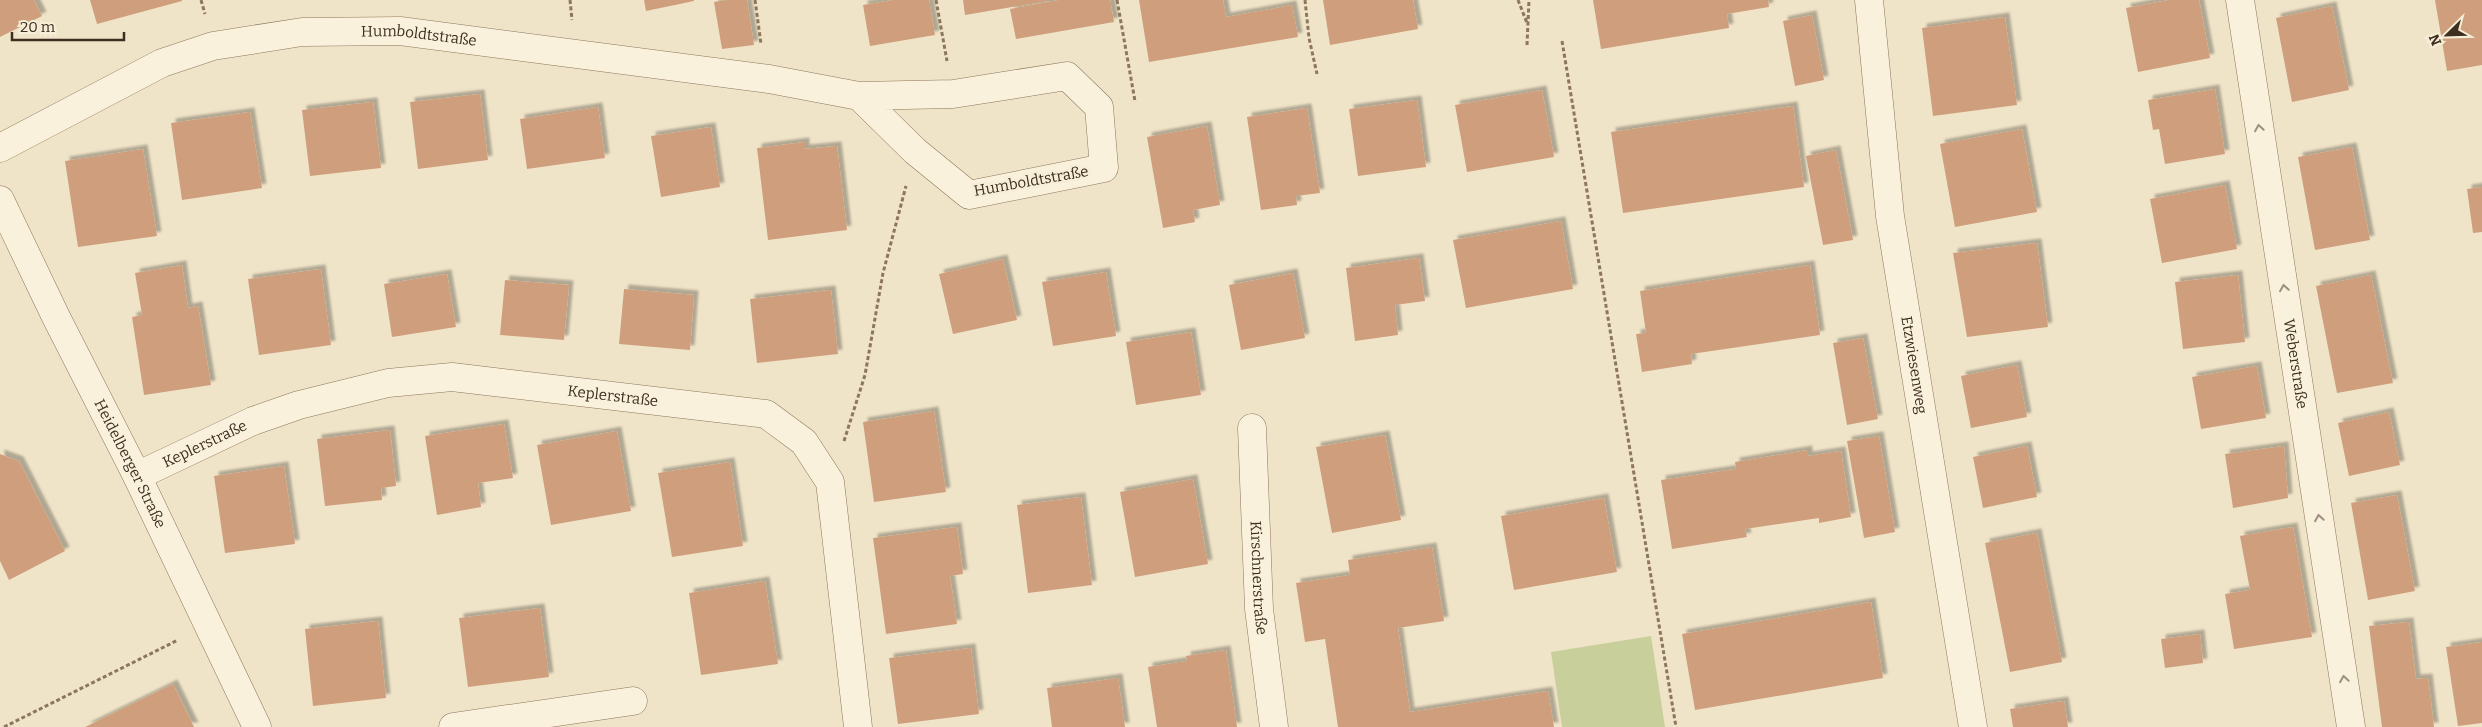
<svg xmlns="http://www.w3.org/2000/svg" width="2482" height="727" font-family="Bitter,serif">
	<defs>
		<filter id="shadow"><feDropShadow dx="4.5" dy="-4.5" stdDeviation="1" flood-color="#0004"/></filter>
	</defs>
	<rect width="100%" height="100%" fill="#f0e4c8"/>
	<path fill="#c9cf9b" d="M1651,636L1665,727H1562L1551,652Z"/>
	<path fill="#cf9f7d" filter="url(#shadow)" d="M0,0H34L42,16L0,37Z
		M90,0H182V1L97,24Z
		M644,0H694V1L646,11Z
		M727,0H747L754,45L722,49L714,2Z
		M893,0H929L935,35L870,46L863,5Z
		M963,0H1048V1L965,15Z
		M1059,0H1110L1114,22L1016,39L1010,9Z
		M1139,0H1223L1226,17L1292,5L1298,37L1149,62Z
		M1323,0H1413L1418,29L1330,45Z
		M1593,0H1768L1769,7L1727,14L1729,28L1601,49Z
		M2169,0H2199L2210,58L2138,72L2126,8Z
		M2435,0H2482V65L2447,71Z
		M2332,6L2349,90L2292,102L2276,18Z
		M1812,15L1824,80L1795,86L1783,21Z
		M2005,17L2017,105L1933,116L1922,28Z
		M2215,89L2225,154L2165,164L2159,129L2153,130L2148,100Z
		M1542,90L1554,157L1467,172L1455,105Z
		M480,94L488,160L418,169L410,102Z
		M1417,100L1426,167L1358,176L1349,109Z
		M373,102L381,168L310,176L302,110Z
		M1793,106L1804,187L1623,213L1611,132Z
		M598,107L605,158L527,169L520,119Z
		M1307,108L1320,193L1296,196L1297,205L1261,210L1247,117Z
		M250,112L262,188L182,200L171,123Z
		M1207,126L1220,205L1193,210L1195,222L1163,228L1147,137Z
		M711,127L720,187L661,197L651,136Z
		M2022,129L2037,212L1955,227L1940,144Z
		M805,142V149L837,146L847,230L768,240L757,148Z
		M2352,147L2370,240L2315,250L2298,157Z
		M143,149L157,236L78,247L65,161Z
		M1836,150L1853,240L1823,245L1806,156Z
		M2225,185L2237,249L2162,263L2150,199Z
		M2482,187V232L2473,233L2467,189Z
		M1561,221L1573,289L1466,308L1453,240Z
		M2037,243L2048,327L1967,337L1953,253Z
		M1419,258L1425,301L1395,305L1398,335L1355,341L1346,268Z
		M1003,259L1017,320L953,334L939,274Z
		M182,265L188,308L198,306L211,385L144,395L132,317L142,315L135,273Z
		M1810,265L1820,335L1691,354L1692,364L1642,372L1636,334L1646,333L1640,291Z
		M321,269L331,345L259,355L248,279Z
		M1106,272L1116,336L1053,346L1042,282Z
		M1293,273L1305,338L1241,350L1229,285Z
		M447,274L456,327L392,337L384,284Z
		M2238,275L2245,342L2183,349L2175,282Z
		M2371,275L2393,383L2337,393L2316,286Z
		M505,280L569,285L564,340L500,335Z
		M624,289L694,295L690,350L619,344Z
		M831,290L838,354L757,363L750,299Z
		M1191,332L1201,395L1136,405L1126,342Z
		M1863,338L1878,419L1847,425L1833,343Z
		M2017,365L2027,417L1971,428L1961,376Z
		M2257,366L2266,418L2201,429L2192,377Z
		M934,411L946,492L874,502L863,422Z
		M2389,412L2400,465L2349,476L2338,423Z
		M504,424L513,478L478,483L481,507L437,515L425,436Z
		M390,430L396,486L381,488L382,500L325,506L317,439Z
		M617,431L631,511L551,525L537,445Z
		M1385,435L1401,520L1332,533L1316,447Z
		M1879,436L1895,532L1864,538L1847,441Z
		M2027,446L2037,497L1983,508L1973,457Z
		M2284,446L2288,498L2233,508L2225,454Z
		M1808,450V456L1841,451L1851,517L1819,523V518L1745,529L1747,537L1672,549L1661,480L1736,469L1735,462Z
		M0,454L19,461L65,551L9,580L0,561Z
		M730,462L743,546L672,557L658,473Z
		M284,466L295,544L225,553L214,476Z
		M1193,479L1208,564L1135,577L1120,492Z
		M2397,495L2415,591L2368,600L2351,503Z
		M1081,497L1092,585L1028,593L1017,505Z
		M1604,498L1617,572L1514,590L1501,516Z
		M957,527L963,574L950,576L957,624L886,634L873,538Z
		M2293,527L2312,637L2234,649L2225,594L2250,590L2240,536Z
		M2037,533L2062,662L2010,672L1985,543Z
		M1432,547L1444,621L1398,628L1410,712L1548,691L1554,727H1338L1325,639L1305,642L1296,583L1350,575L1348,560Z
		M765,581L778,664L701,675L689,593Z
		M1871,602L1883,678L1695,710L1682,634Z
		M540,608L549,677L468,687L459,618Z
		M378,621L386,698L313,706L305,629Z
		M2409,622L2416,679L2428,678L2434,727H2382L2369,626Z
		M2200,634L2203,663L2165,668L2161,639Z
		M2482,642V723L2458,726L2446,647Z
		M971,648L979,714L898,724L889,658Z
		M1226,650L1237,727H1157L1148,667L1187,661L1186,656Z
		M1118,678L1125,727H1052L1047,688Z
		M173,684L194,727H85Z
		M2064,701L2068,727H2013L2010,709Z"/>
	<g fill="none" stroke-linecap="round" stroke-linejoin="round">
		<g stroke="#8d765c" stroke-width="29">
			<g id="minor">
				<path id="s1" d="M1869,0L1890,216L1973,727"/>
				<path id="s2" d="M2240,0L2351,727"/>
				<path id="s3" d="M0,148L162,63L213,46L302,32L400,31L769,79L859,96L953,94L1067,76L1099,107L1104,168L969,195L915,151L859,96"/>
				<path id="s4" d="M0,200L56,317L137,476L257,727"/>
				<path id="s5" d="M1252,428L1259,609L1274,727"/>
				<path id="s6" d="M137,476L253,421L299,405L388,383L452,377L766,414L804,442L830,482L858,727"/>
				<path d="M453,727L633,701"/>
			</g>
		</g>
		<path stroke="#8d765c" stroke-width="3" stroke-dasharray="4 2.5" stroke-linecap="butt" d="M201,0L205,14
			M570,0L572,20
			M755,0L761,44
			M936,0L947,61
			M1117,0L1135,101
			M1305,0L1309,38L1317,74
			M1518,0L1527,23
			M1562,41L1676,727
			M1527,45L1529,0
			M844,441L865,375L883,273L906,186
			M4,727L178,640"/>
		<use href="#minor" stroke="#faf1dc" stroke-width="28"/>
	</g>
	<defs><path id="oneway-chevron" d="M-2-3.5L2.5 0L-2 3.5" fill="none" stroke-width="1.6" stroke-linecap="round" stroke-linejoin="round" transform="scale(1.25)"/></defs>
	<g stroke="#9c907e">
		<use href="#oneway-chevron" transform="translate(2259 128) rotate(-99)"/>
		<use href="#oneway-chevron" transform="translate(2284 288) rotate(-99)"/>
		<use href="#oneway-chevron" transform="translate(2319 518) rotate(-99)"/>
		<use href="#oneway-chevron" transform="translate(2344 679) rotate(-99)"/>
	</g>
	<g text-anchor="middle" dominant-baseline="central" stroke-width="5" stroke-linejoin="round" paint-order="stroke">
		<g font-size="15" fill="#3d2e20" stroke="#f7eed8">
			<text stroke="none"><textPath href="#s3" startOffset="444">Humboldtstraße</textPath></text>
			<text transform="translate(1031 181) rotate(-10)">Humboldtstraße</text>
			<text stroke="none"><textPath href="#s1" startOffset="368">Etzwiesenweg</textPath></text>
			<text stroke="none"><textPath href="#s2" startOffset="368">Weberstraße</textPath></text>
			<text stroke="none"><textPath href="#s6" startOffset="495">Keplerstraße</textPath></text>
			<text stroke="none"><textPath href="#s6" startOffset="75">Keplerstraße</textPath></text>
			<text stroke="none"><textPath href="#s4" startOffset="294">Heidelberger Straße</textPath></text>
			<text stroke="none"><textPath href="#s5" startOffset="150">Kirschnerstraße</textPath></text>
		</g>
	</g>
	<g transform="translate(2447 35) rotate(247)" stroke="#f7eed8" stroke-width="4" paint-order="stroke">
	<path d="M0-4L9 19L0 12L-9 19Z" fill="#3d2e20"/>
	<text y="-8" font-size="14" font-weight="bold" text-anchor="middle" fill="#3d2e20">N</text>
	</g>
	<path d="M12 32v8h112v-8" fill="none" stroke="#3d2e20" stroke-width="2.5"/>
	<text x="20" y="32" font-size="15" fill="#3d2e20" stroke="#f7eed8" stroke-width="4" paint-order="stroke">20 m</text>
</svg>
